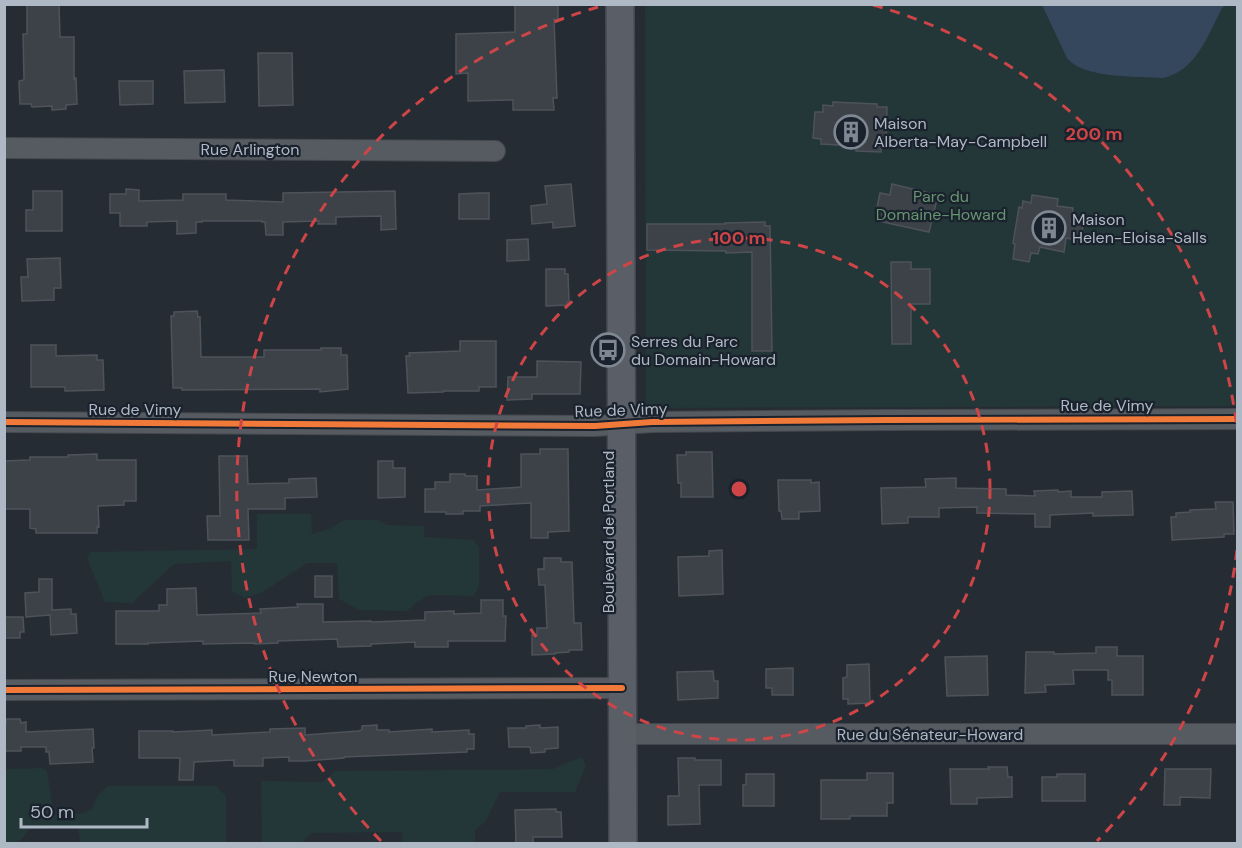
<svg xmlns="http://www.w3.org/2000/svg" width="1242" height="848" font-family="'DM Sans',sans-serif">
	<rect width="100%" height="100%" fill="#262c33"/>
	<path fill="#233638" d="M645,5H1237V406L646,408Z
		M257,514H311L312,534L329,529L344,520H378L387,525L424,526V537L473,540L479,547V587L473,596L429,595L413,605L407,611L359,610L339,599L337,563H307L263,592L245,598L232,591L231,561L174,564L132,603L105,602L87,558L91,552L257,549Z
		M581,757L586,765L575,792H500L485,822L475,830V843H403L402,832L312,833L301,843H262L261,781L322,782L335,771L553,769Z
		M42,768L47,771L54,815L80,814L92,809L98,795L108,786H216L226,796V843H80L78,827L29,829C20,841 20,844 5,843V769Z"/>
	<path fill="#35475c" d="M1042,5H1226L1222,8C1208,35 1196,71 1163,78C1138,76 1083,79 1067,58Z"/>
	<path fill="#3d4248" stroke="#4e535b" stroke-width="1.5" d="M27,4H59L60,37H74V79L76,78L77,104L66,105V109L52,110V106L32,107L31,104H20L19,81L24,80L23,34H27Z
		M515,4H558V20L554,19L557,98H553L554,110H513V100L468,101V73L456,74V34L515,32Z
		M258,53H292L293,105L259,106Z
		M224,70L225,102L185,103L184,71Z
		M119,81H153V104L120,105Z
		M833,102L877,104V107H887L886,148H881V152L856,151V146L821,144V139L813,138L815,112H823V105L833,106Z
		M571,184L575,226L553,228V222L532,224L531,206L547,204L545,186Z
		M892,184L938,195L929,232L878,221L881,209L877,208L880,193L890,195Z
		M126,189L139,190V201L183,200V194H226V200L283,202V193L395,191L396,229L381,230V216L336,217V224H318L319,221L283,222V235H266L265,222H262V221H202V222H196V233L177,234V221L147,222V226H120V213H110V194H126Z
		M33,191H62V231H26V210H33Z
		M480,193H489V219H459V194Z
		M1032,195L1058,199L1057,206L1073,208L1071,222L1083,224L1081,241L1066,238L1064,252L1040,247L1038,254L1031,253L1029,262L1013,259L1015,244L1013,243L1019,207L1022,208L1023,201L1031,203Z
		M765,222V226H770L772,351H752V252L726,253V251L647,250V224H725V223Z
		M528,239L529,260L507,261V240Z
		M60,258L61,288H54V300L22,301L21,277H28L27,259Z
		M891,262H911V269H930V304H911V344H892Z
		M546,269H565V274H568L569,302H567V305L546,306Z
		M197,311L198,317H200L201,357H264V350H321V348H341V355H347L348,389L320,392V389L182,390V388H173L171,316H174V312Z
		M460,341H496V387H479V391H443V392L408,393L406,356H410L409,353L460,351Z
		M31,345H56V356L97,355V360H103L104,390L65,391V387H31Z
		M537,361L581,362L580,394H532V399L507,400L508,377H537Z
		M540,449H568L569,531L548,532V538H531V503L480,506V511H463V514H446V512H425V489H435V482H450V474H465V476H477V490L521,487V454H540Z
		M686,452H712L713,497H681V483H678L677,455H686Z
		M97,454V460H136V501H124V505L98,506L99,527H97V533H36V529L30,528V509H4V461L30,460V457H68V455Z
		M219,456H247L248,484L289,483V479L316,478L317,497L285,498V509H248L249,540H208L207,516H220Z
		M378,461H393V468H405V497L378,498Z
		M956,478V488L1006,489V495L1035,496L1034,491L1058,490V492L1071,491V497H1102V492L1132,491L1133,515L1093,516V513L1050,515V527H1035V514L977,513V507L939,508V517H908V523L882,524L881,488L926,487L925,479Z
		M778,480H811V483L819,482L820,511L799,512V519H782L781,511H779Z
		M1215,502H1233L1234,534H1224V537L1172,540L1171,517H1176V513L1190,512V510L1216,509Z
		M722,550L723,594L679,596L678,557L709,556V551Z
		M544,558H561V562H572L574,623H581L582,650H569V652L555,653V654L532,655V635H537V628H547L545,585H539L538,569H544Z
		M315,576H332V597H315Z
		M39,579H52V610L71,609V614H76L77,633L51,635L50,615L26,617L25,593L39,592Z
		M196,588L197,615L261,613L260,609L298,607L297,604H323V622L371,621V622L425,620V612L454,611V614L481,613V600H503V616H506L505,641H448V647H415V642L371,644V646L338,647L337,639L278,641V643L255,644V643L203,644V641L148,643V644H116V611H159V605H167V589Z
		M4,617H23L24,632H20V638H4Z
		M1096,647H1117V656H1143V695H1112V680H1108V670H1073L1074,684L1045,685L1046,692L1025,693L1026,652H1054V654L1096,653Z
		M987,656L988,695L947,696L945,657Z
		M869,664L870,703L848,704V699H843V678L847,677V665Z
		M793,668V695H772V688H766V669Z
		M713,671L714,681H718V698L678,700L677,672Z
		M6,719H20L21,723L26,722V732L93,729L94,748H92L93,762L50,764L49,752H46V747H21V751H4V723H6Z
		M377,725V730H389V732L432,729V732L469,730V734H474V749H467V752L344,757V758L305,761H289V757L263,758V766H234V760L194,762L193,780H179L180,758H139V731H173V732L212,730V735L270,732V729L305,728V735L358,731L362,730V726Z
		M540,725V728L558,727V748L545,749V752L531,753L530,747H509L508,728H526V726Z
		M678,758H695V760H721V785H699L700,824L668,825V796H679Z
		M988,767H1007L1008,777H1012V797L977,798V804H951L950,769H989Z
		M1165,769H1211L1210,798L1180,797V805H1164Z
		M867,773H893V803H887V816H850V819H821V780H867Z
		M746,774H774V806H743V785H746Z
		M1057,774H1085V801H1042V777H1057Z
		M556,809V812H561L562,837H533V843H516L515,810Z"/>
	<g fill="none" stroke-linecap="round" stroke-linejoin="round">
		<g stroke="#44484e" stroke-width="22">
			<path id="street" d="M4,148L495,151
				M4,422L595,426L652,422L886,420L1238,419
				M4,690L622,688
				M622,734H1238"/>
		</g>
		<g stroke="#44484e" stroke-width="30">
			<path id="secondary" d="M620,4L623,844"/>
		</g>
		<use href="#street" stroke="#565a61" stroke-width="20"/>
		<use href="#secondary" stroke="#5a5e66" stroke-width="27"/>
		<g stroke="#1a222d" stroke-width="10">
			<path id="cycleway" d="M4,422L595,426L652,422L886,420L1238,419
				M4,690L622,688"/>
		</g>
		<use href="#cycleway" stroke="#f17a3a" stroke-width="6"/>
	</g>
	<g fill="none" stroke="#ce4547" stroke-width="3" stroke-dasharray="10 8">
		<circle cx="739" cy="489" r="251"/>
		<path d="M1237 550A502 502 0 0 1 1097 841M381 841A502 502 0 0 1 605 5M873 5A502 502 0 0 1 1237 428"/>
	</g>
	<defs>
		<g id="building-ring" transform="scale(1.725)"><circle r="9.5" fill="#1a222d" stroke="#7f8792" stroke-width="1.5"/><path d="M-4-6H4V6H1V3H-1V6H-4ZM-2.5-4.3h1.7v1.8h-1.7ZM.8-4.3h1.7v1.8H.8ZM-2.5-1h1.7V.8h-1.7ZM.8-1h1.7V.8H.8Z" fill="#7f8792"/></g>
		<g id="bus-ring" transform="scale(1.725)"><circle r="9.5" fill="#1a222d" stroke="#7f8792" stroke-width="1.5"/><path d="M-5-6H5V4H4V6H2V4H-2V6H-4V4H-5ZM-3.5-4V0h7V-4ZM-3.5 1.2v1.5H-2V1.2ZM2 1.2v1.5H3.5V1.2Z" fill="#7f8792"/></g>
	</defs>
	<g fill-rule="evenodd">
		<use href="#building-ring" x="851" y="132"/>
		<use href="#building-ring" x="1049" y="228"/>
		<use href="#bus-ring" x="608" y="350"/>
	</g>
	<g text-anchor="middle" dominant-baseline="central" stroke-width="4.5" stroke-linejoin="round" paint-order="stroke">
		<g font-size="16" fill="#afb8c5" stroke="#1a222d" text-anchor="start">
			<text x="874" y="123">Maison<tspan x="874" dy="18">Alberta-May-Campbell</tspan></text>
			<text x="1072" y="219">Maison<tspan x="1072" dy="18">Helen-Eloisa-Salls</tspan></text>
			<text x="631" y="341">Serres du Parc<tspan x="631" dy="18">du Domain-Howard</tspan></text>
		</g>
		<g font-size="16" fill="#afb8c5" stroke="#1a222d">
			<text x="250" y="149">Rue Arlington</text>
			<text x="1107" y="405">Rue de Vimy</text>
			<text x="135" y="409">Rue de Vimy</text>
			<text transform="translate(621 410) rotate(-2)">Rue de Vimy</text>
			<text transform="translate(608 532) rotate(-90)">Boulevard de Portland</text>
			<text x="313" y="676">Rue Newton</text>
			<text x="930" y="734">Rue du Sénateur-Howard</text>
		</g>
		<g font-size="16" fill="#679570" stroke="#1a222d">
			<text x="941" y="196">Parc du<tspan x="941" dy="18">Domaine-Howard</tspan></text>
		</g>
	</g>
	<circle cx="739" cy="489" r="9" fill="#ce4547" stroke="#1a222d" stroke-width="3"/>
	<g font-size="18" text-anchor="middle" font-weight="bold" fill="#ce4547" stroke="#1a222d" stroke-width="4.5" stroke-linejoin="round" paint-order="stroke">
		<text x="1094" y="140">200 m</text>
		<text x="739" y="244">100 m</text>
	</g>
	<rect width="1242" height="848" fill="none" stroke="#afb8c5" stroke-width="12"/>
	<path d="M21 818v9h126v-9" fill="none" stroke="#afb8c5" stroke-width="3"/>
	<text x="30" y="818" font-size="18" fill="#afb8c5" stroke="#1a222d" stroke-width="4.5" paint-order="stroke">50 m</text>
</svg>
